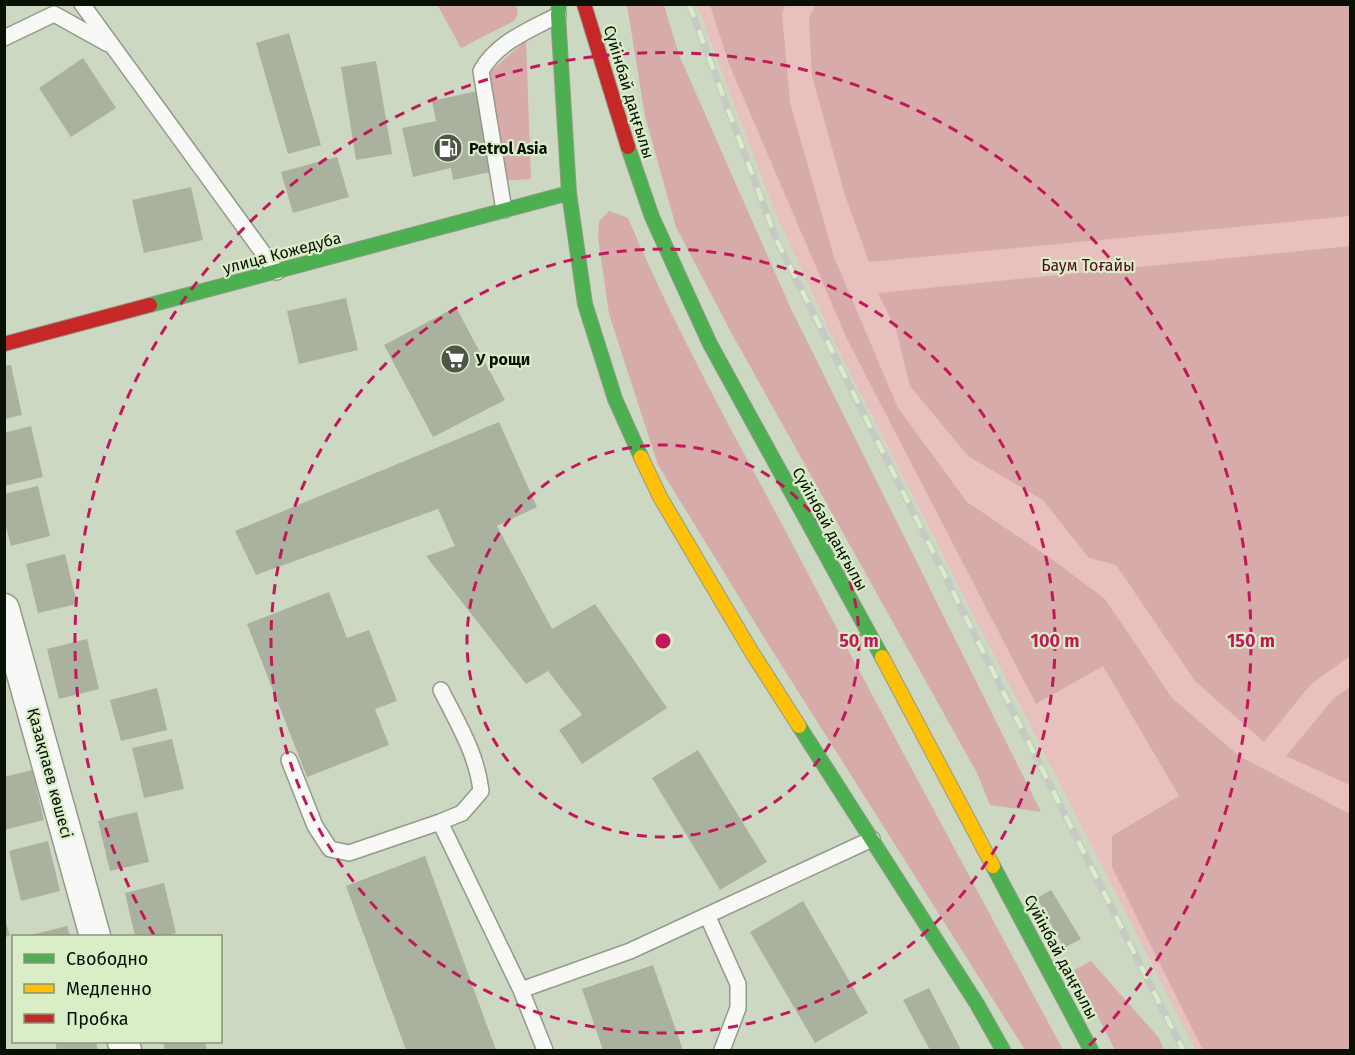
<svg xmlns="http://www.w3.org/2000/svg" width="1355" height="1055" font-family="'Fira Sans',sans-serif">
	<rect width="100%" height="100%" fill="#cdd8c3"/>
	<path fill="#e8c0bd" d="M697,5H1350V1050H1196L836,345L773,207Z"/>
	<path fill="#d6aba9" d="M816,4L1350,5V216L869,262L845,195L812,76L809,19Z
		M440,5H516L518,14L514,21L461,48L438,6Z
		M627,5H664L679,55L791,309L1041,812L990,805L977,773L732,334L676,227L645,116Z
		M710,5H785L782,14L790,103L834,257L898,408L967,502L1053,560L1105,599L1172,698L1239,756L1350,814V1050H1203L1112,867V836L1179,796L1103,666L1036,704L847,339L729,64Z
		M526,40L531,179L499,181L482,79Z
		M609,211L628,218C673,325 730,427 785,530C876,704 970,877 1063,1050H1025L768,644L658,465L609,314L598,237L599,221Z
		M1350,246V656L1311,684L1264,742L1195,681L1116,565L1089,558L1043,500L968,456L910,386L896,329L878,293Z
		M1350,687V785L1286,756L1334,698Z
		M1091,961L1159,1038L1164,1050H1115L1074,970Z"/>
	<path fill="#abb19f" d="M289,33L321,145L288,154L256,43Z
		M83,58L116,108L71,137L39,88Z
		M376,61L392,154L356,160L341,67Z
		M477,91L495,171L453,180L451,168L413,177L402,128L436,121L432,101Z
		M337,157L349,197L293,213L281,172Z
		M191,187L203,240L144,253L132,200Z
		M346,298L358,350L299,364L287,311Z
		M456,307L505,400L433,437L384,345Z
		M11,365L22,415L4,419V366Z
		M499,422L537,507L497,526L552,629L595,604L667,708L582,764L559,730L582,715L548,671L526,684L426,556L455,546L438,509L256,575L235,531Z
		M31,426L43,477L4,486V433Z
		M38,486L50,536L11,546L4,519V494Z
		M65,554L77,604L38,613L26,564Z
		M329,592L347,638L369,630L397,701L375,709L389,745L307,777L247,624Z
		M87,639L99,689L59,699L47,649Z
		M157,688L167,730L121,741L110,700Z
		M172,739L184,789L144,798L132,748Z
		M698,750L767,862L720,890L652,778Z
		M32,770L44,820L4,830V777Z
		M137,812L149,862L110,871L98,821Z
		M48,841L60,891L21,901L9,851Z
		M425,856L496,1050H406L346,886Z
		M164,883L176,933L162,936H135L125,893Z
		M1051,890L1081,939L1064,948L1037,898Z
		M803,901L868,1013L815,1043L750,932Z
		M4,917L10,936L4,937Z
		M67,926L70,936H27Z
		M653,965L683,1050H603L582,989Z
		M929,988L961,1050H930L903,1000Z
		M55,1042H96L98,1050H57Z
		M163,1042H205L207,1050H165Z"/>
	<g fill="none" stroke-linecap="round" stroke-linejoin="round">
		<g stroke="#929b8a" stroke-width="18">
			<path id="lane" d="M82,4L277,272
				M4,38L54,14L108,44
				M504,210L481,71C497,42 530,30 558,15
				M289,760L315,826L330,849L349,853L440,822L521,990L630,951L872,839
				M440,822L462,813L481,791C477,754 457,722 441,690
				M707,915L738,984V1008L722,1050
				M521,990L545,1050"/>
		</g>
		<g stroke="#929b8a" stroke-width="33">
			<path id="street" d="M4,609L95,936
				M123,1042L126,1050"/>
		</g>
		<g stroke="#929b8a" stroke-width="16">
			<path id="fast" d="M559,4L558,15L569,193L585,304L615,399L641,457
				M628,147L652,217L710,344L882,657
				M150,305L569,193
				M799,726L977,1004L1003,1050
				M993,866L1091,1050"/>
		</g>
		<g stroke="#929b8a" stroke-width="16">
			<path id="slow" d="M641,457L660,497L751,651L799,726
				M882,657L993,866"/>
		</g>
		<g stroke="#929b8a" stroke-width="16">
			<path id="jam" d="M584,4L628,147
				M4,344L150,305"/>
		</g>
		<use href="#lane" stroke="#f8f9f6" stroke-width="15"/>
		<use href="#street" stroke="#f8f9f6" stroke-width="30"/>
		<use href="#fast" stroke="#4caf50" stroke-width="14"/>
		<use href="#slow" stroke="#ffc107" stroke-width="14"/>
		<use href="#jam" stroke="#c62828" stroke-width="14"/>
		<g stroke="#c6cac4" stroke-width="7">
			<path id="rail" d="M689,4L777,241L1183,1050"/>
		</g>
		<use href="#rail" stroke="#d9eec7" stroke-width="4.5" stroke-dasharray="14" stroke-linecap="butt"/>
	</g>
	<g fill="none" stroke="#c2185b" stroke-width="3" stroke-dasharray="10 8">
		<circle cx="663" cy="641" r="196"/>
		<circle cx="663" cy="641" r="392"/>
		<path d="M154 935A588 588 0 1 1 1086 1049"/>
	</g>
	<defs>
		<g id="fuel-disc" transform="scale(1.5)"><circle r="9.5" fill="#4e5647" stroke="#d9eec7"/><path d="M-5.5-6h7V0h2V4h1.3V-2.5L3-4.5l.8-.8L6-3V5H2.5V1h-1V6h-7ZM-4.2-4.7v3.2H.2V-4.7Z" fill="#fff"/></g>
		<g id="supermarket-disc" transform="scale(1.5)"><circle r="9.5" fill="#4e5647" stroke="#d9eec7"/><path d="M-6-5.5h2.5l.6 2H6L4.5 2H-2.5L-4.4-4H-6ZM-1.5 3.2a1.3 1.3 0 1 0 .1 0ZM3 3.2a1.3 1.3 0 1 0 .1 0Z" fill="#fff"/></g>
	</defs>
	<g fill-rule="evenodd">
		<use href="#fuel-disc" x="448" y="148"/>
		<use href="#supermarket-disc" x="455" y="359"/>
	</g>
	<g text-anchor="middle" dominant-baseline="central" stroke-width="4.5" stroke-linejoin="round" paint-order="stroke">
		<g font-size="16" fill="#091004" stroke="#d9eec7">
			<text transform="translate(629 92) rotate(73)">Сүйінбай даңғылы</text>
			<text transform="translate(282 253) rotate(-15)">улица Кожедуба</text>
			<text transform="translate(830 529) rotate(61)">Сүйінбай даңғылы</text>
			<text transform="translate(50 773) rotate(75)">Қазақпаев көшесі</text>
			<text transform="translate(1061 957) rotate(62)">Сүйінбай даңғылы</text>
		</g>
		<g font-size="16" font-weight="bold" fill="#091004" stroke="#d9eec7" text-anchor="start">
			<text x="469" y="148">Petrol Asia</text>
			<text x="476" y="359">У рощи</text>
		</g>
		<g font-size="16" fill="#56061f" stroke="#d9eec7">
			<text x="1088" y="265">Баум Тоғайы</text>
		</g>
	</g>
	<circle cx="663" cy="641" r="9" fill="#c2185b" stroke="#d9eec7" stroke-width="3"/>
	<g font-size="18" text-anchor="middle" font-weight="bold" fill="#c2185b" stroke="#d9eec7" stroke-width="4.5" stroke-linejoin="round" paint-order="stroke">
		<text x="859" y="647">50 m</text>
		<text x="1055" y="647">100 m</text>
		<text x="1251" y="647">150 m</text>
	</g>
	<rect width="1355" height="1055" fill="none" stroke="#091004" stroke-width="12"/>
	<rect x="12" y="935" width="210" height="108" fill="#d9eec7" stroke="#869579" stroke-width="1.5"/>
	<rect x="24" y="954" width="30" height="9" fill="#4caf50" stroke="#869579" stroke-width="1.5"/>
	<text x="66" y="965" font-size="18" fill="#091004">Свободно</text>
	<rect x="24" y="984" width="30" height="9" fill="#ffc107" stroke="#869579" stroke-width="1.5"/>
	<text x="66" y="995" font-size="18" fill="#091004">Медленно</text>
	<rect x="24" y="1014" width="30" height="9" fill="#c62828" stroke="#869579" stroke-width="1.5"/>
	<text x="66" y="1025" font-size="18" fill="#091004">Пробка</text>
</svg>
